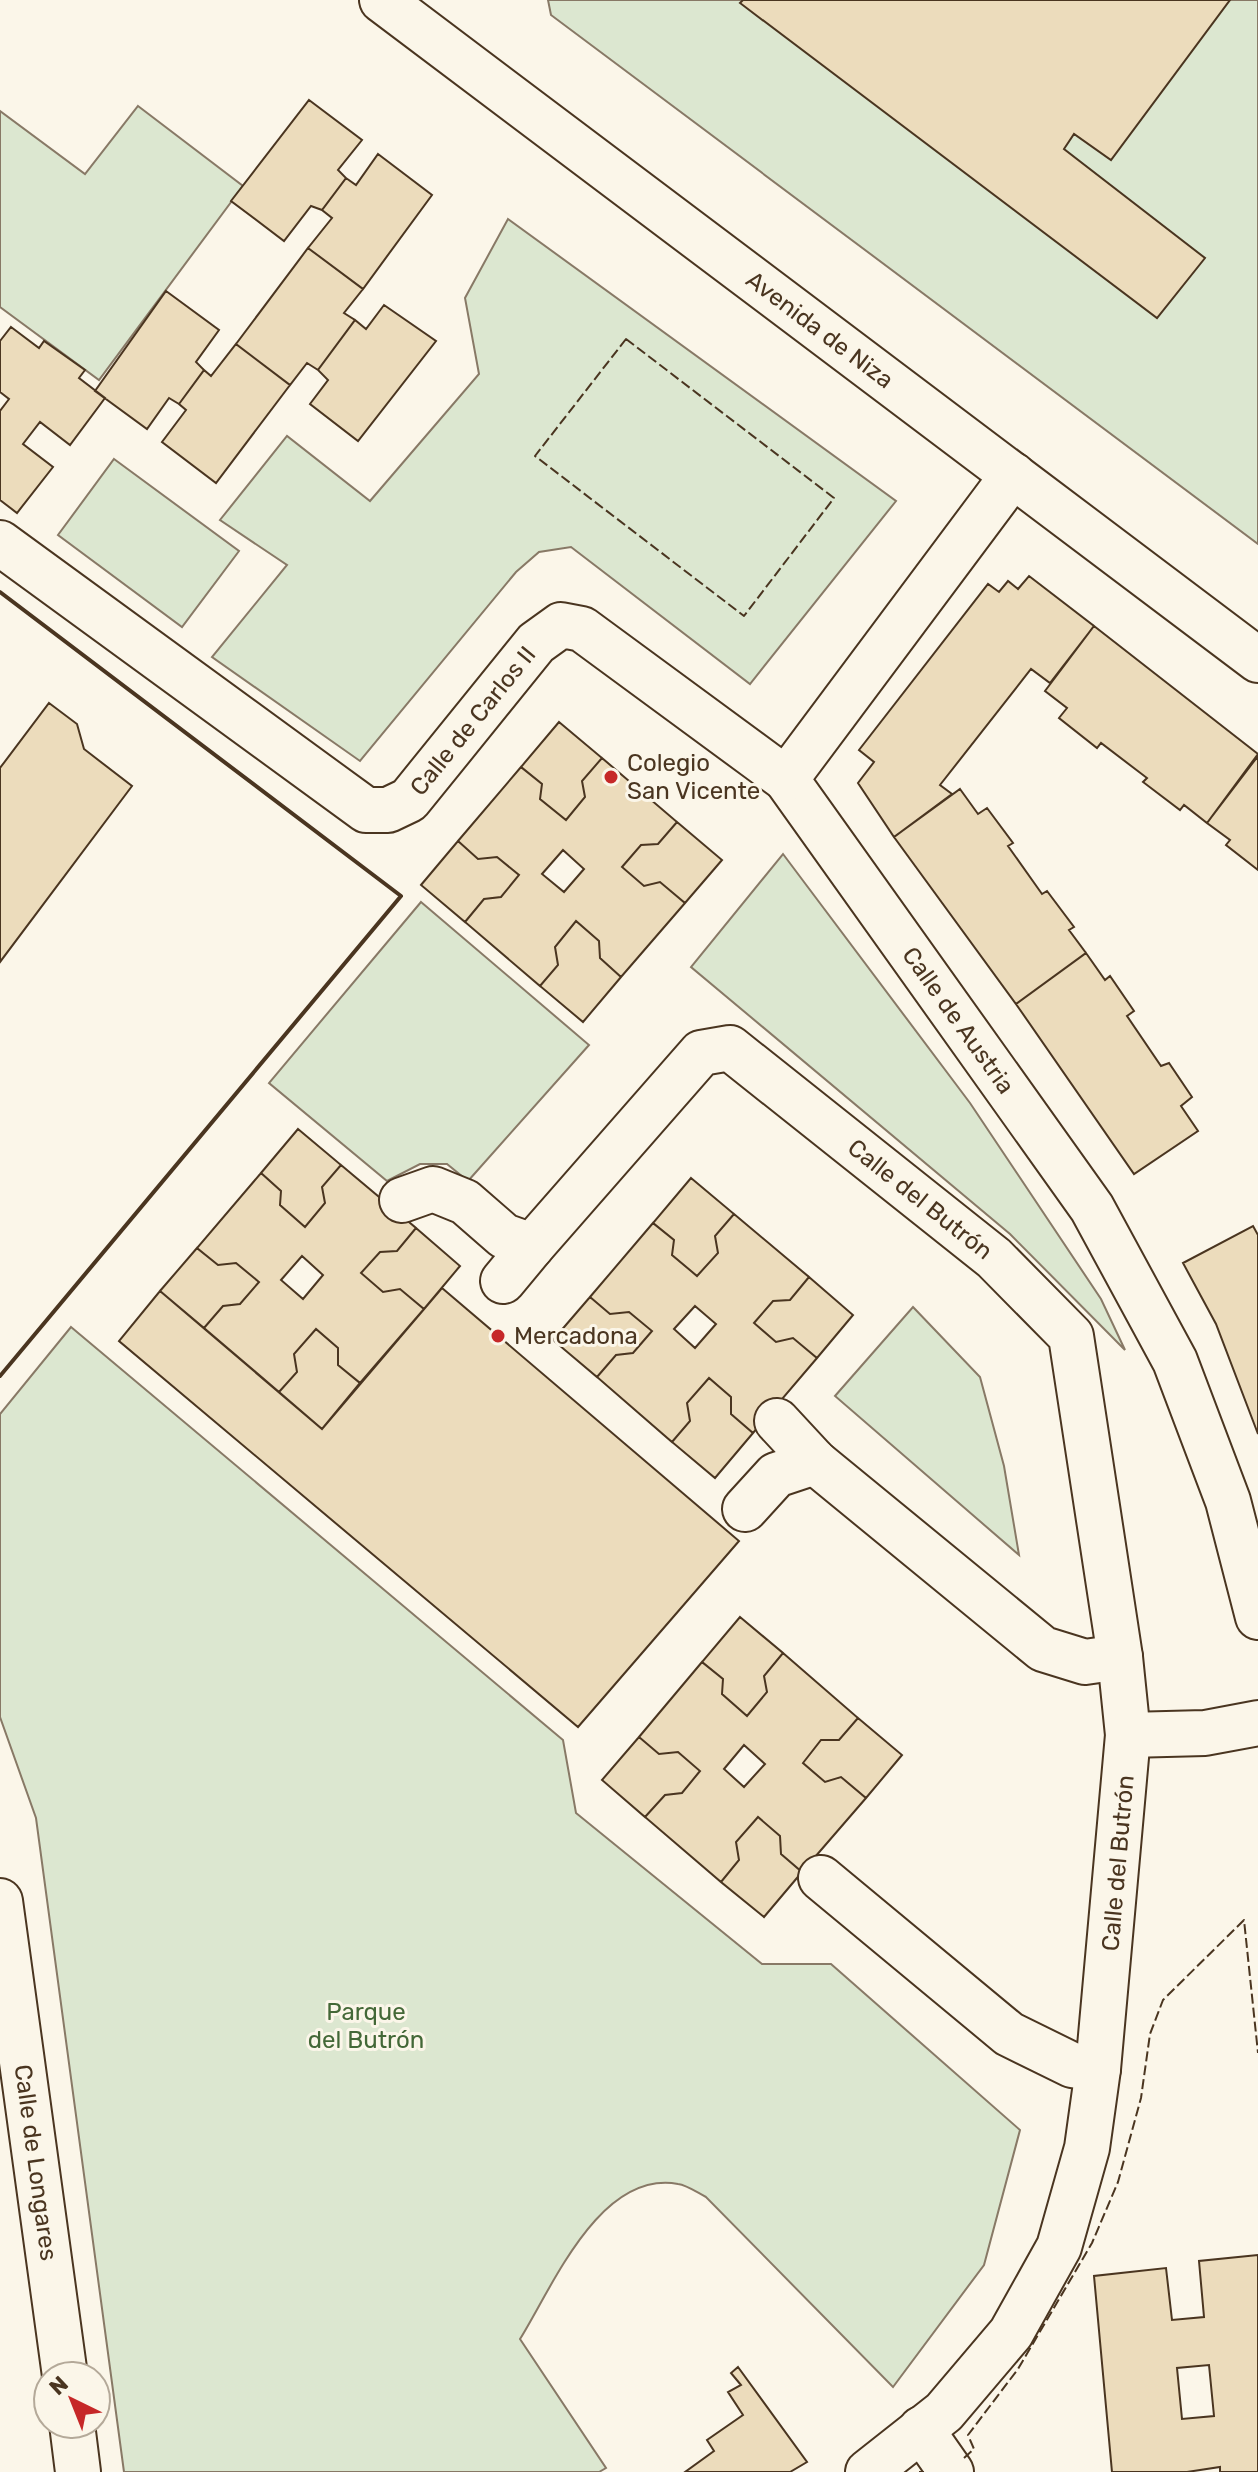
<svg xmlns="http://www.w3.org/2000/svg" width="1258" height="2472" font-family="Rubik,sans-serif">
	<rect width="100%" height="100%" fill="#fbf6e9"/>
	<path fill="#dce7d0" stroke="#887966" stroke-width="2" d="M548,0H1258V544L551,15Z
		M138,106L243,186L99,380L0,307V111L85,174Z
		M508,219L896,501L750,684L571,547L539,552L516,572L360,761L212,657L287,565L220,520L287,436L370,501L479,374L465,298Z
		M114,459L239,551L182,627L58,535Z
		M783,854L970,1103L1101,1299L1125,1350L1010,1234L691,967Z
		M421,902L589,1045L468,1181L447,1164H420L387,1181L269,1083Z
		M913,1307L980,1377L1004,1466L1019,1555L835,1396Z
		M71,1327L563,1740L576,1813L762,1964H831L1020,2130L984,2265L893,2387L706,2197C698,2193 687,2185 678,2184C600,2170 553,2286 520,2339L606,2468L599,2472H124L36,1818L0,1717V1414Z"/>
	<path fill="#ecdcbc" stroke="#4a3520" stroke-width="2" fill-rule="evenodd" d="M743,0H1230L1111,160L1074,134L1064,149L1205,258L1157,318L740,3Z
		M309,100L362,140L338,170L346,178L322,210L311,206L284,241L231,201Z
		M378,154L432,195L363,289L308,248L332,218L322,210L346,178L356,185Z
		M308,248L363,289L344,313L355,320L318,370L307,363L290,385L236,344Z
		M166,291L219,330L196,362L204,370L179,404L169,398L147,429L95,391Z
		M384,305L436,341L358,441L310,404L328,380L318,370L355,320L366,329Z
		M11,327L39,348L44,341L85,370L79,378L105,398L70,445L40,422L23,444L53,467L17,513L0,500V411L9,399L0,392V341Z
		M236,344L290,385L216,483L162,442L186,410L179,404L204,370L211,376Z
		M1029,576L1094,626L1050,683L1031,669L940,785L952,794L894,837L858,783L874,762L859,750L988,584L999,592L1008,581L1018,589Z
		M1094,626L1258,754L1207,823L1184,805L1180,810L1143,782L1147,778L1101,743L1097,748L1059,718L1067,708L1045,691Z
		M49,703L77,724L84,749L132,786L0,962V768Z
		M559,722L602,758L582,781L585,797L566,820L540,799L542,784L521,767Z
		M1258,756V870L1226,845L1230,840L1207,823Z
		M602,758L677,822L658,844L641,845L622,867L644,886L660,882L685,903L621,977L600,958L599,941L576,921L555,947L558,965L540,986L465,922L484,899L501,897L519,875L497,857L478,859L458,841L521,767L542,784L540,799L566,820L585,797L582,781ZM563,850L584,869L564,892L542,874Z
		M960,789L978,814L987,808L1013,843L1008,846L1042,894L1047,891L1074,927L1069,930L1086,953L1016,1004L894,837Z
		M677,822L722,860L685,903L660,882L644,886L622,867L641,845L658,844Z
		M458,841L478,859L497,857L519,875L501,897L484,899L465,922L421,885Z
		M576,921L599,941L600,958L621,977L583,1022L540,986L558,965L555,947Z
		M1086,953L1105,980L1110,976L1134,1011L1127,1016L1161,1066L1169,1063L1192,1097L1181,1106L1198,1131L1134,1174L1016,1004Z
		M298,1129L341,1165L322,1187L325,1203L305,1227L280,1205L281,1191L261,1173Z
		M341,1165L416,1228L397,1251L380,1252L361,1273L383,1292L400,1289L424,1309L360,1383L338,1365V1348L316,1329L294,1354L297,1372L279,1392L204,1328L223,1306L240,1304L259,1282L236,1263L218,1265L197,1248L261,1173L281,1191L280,1205L305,1227L325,1203L322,1187ZM302,1256L323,1275L303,1299L281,1280Z
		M691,1178L734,1214L715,1236L718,1253L697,1276L672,1255L674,1240L653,1223Z
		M734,1214L809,1277L790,1300L773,1301L754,1323L776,1342L793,1338L817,1358L753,1433L731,1414V1397L709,1378L687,1403L690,1421L672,1442L597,1377L616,1355L633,1353L652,1331L629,1312L610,1314L590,1297L653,1223L674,1240L672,1255L697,1276L718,1253L715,1236ZM695,1306L716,1324L695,1348L674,1329Z
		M1253,1226L1258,1235V1434L1216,1324L1183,1263Z
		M416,1228L460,1266L424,1309L400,1289L383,1292L361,1273L380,1252L397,1251Z
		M197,1248L218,1265L236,1263L259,1282L240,1304L223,1306L204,1328L160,1291Z
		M809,1277L853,1315L817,1358L793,1338L776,1342L754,1323L773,1301L790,1300Z
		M442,1288L739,1541L578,1727L119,1341L160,1291L322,1429Z
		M590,1297L610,1314L629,1312L652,1331L633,1353L616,1355L597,1377L553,1340Z
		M316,1329L338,1348V1365L360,1383L322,1429L279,1392L297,1372L294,1354Z
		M709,1378L731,1397V1414L753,1433L715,1478L672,1442L690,1421L687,1403Z
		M740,1617L783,1653L764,1676L767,1692L747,1716L722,1694L723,1679L702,1662Z
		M783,1653L858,1718L839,1740H821L803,1763L825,1782L841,1777L866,1798L802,1872L781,1854L780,1836L758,1817L736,1842L739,1860L721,1882L645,1817L665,1795L682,1793L700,1771L678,1752L659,1754L639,1737L702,1662L723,1679L722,1694L747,1716L767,1692L764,1676ZM744,1745L765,1764L744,1787L724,1769Z
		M858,1718L902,1755L866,1798L841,1777L825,1782L803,1763L821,1740H839Z
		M639,1737L659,1754L678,1752L700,1771L682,1793L665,1795L645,1817L602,1780Z
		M758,1817L780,1836L781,1854L802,1872L764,1917L721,1882L739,1860L736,1842Z
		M1258,2255V2472H1220V2467L1187,2472H1112L1094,2276L1166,2268L1172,2320L1204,2317L1199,2261ZM1209,2365L1214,2416L1182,2419L1177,2368Z
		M738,2367L807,2462L790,2472H685L714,2451L707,2440L743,2415L728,2392L741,2385L731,2373Z"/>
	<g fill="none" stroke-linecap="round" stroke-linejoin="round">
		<g stroke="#4a3520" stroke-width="48">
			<g id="minor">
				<path id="s1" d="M382,0L1258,660"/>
				<path id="s2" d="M1013,475L786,779L1092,1208L1175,1361L1228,1501L1258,1617"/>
				<path id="s3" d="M0,543L366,810H388L409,800L536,643L561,625L582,629L786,779"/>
				<path id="s4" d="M402,1200L433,1189L465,1202L504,1236L532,1246L701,1053L730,1048L994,1258L1071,1336L1120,1657L1128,1735L1098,2069L1087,2148L1059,2247L1011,2333L944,2412L868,2472"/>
				<path d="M503,1281L532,1246"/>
				<path d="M777,1421L815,1462L1043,1649L1085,1662L1120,1657"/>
				<path d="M745,1509L776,1475L815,1462"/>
				<path d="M1128,1735L1205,1733L1258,1723"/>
				<path d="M821,1878L1009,2034L1072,2065L1098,2069"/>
				<path id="s5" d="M0,1901L65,2376"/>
				<path d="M72,2424L78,2472"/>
				<path d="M921,2429L951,2472"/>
			</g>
		</g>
		<use href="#minor" stroke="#fbf6e9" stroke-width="44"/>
		<path stroke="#4a3520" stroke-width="2" stroke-dasharray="10 4" stroke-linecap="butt" d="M626,339L834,498L744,616L535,456Z
			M964,2458L974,2449L968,2435L1018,2369L1092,2243L1118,2182L1141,2098L1150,2034L1163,2000L1244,1920L1258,2053
			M919,2472H924"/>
		<path stroke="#4a3520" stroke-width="4" d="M0,592L401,896L0,1376"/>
	</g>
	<g fill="#c62828" stroke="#fbf6e9" stroke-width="3">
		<circle cx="611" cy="777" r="8"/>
		<circle cx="498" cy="1336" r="8"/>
	</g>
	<g text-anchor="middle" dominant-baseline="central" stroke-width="6" stroke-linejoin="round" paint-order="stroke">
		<g font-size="24" fill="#4a3520" stroke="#fbf6e9">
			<text stroke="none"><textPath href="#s1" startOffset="548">Avenida de Niza</textPath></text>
			<text stroke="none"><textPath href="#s3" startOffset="600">Calle de Carlos II</textPath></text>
			<text stroke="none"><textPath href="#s2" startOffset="676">Calle de Austria</textPath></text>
			<text stroke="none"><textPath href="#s4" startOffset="678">Calle del Butrón</textPath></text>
			<text transform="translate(1118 1863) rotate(-85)">Calle del Butrón</text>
			<text stroke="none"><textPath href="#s5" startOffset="264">Calle de Longares</textPath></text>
		</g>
		<g font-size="24" fill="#4a3520" stroke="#fbf6e9" text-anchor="start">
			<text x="627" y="763">Colegio<tspan x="627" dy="28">San Vicente</tspan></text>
			<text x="514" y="1336">Mercadona</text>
		</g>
		<g font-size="24" fill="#436837" stroke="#fbf6e9">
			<text x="366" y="2012">Parque<tspan x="366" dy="28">del Butrón</tspan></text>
		</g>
	</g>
	<g transform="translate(72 2400) rotate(317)"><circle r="38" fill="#fbf6e9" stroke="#b4a999" stroke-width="2"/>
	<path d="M0-6L14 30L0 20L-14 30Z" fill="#c62828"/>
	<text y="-12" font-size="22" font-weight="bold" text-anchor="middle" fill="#4a3520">N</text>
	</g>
</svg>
